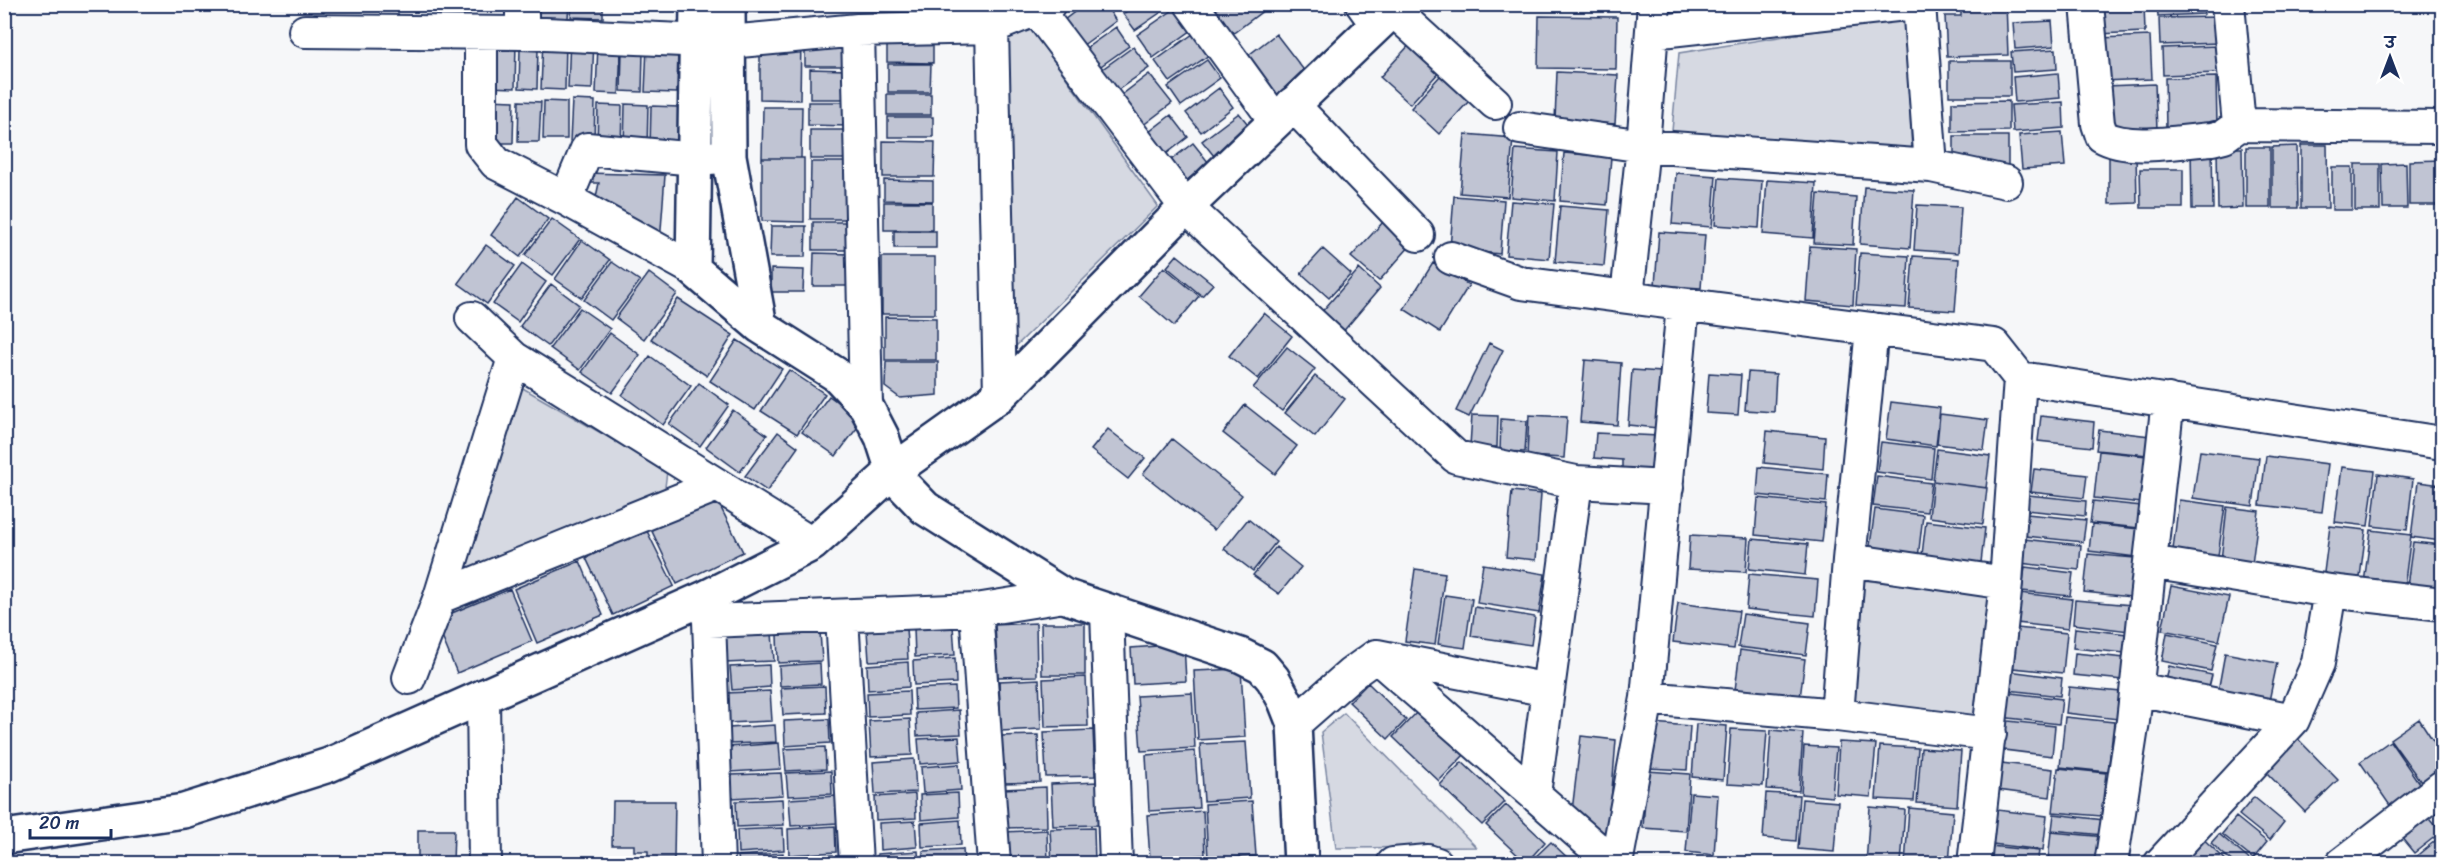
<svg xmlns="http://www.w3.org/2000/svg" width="2447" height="868" font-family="Sriracha,'Playpen Sans Deva',sans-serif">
	<rect width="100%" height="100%" fill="#f6f7f9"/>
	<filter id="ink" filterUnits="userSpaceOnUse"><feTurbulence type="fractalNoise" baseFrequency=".0167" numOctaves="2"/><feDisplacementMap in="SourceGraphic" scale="12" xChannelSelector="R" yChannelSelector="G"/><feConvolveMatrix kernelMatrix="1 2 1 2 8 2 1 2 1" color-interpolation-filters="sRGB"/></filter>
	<g filter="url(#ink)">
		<path fill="#d6d9e2" stroke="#7884a0" stroke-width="1.5" d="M1905,17L1912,153L1672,131L1679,53Z
			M1029,26L1158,206L1012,350L1003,34Z
			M521,387L667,471L664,495L467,575L462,567Z
			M1861,580L1988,593L1974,718L1847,704Z
			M1344,713L1476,847L1336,848L1321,732Z"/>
		<path fill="#c0c4d3" stroke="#1b2f5e" stroke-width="1.5" d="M466,4H499V9H466Z
			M538,4H569L568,18L537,17Z
			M572,4H603V18L571,17Z
			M746,4H809V11L746,12Z
			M811,4H875V6L811,7Z
			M897,4H921V9L897,10Z
			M928,4H955V12L928,13Z
			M956,4H974V10H957Z
			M978,4H1008V12L978,10Z
			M1085,4H1105L1116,21L1082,46L1064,20Z
			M1137,4H1173L1135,30L1123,14Z
			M1223,4H1260L1264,10L1227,38L1209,15Z
			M1684,4H1734V5L1685,9Z
			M2006,4L2008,55L1947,57L1945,16H1961V5Z
			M2097,4H2144L2145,32L2097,34Z
			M2157,4H2203L2204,14L2158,16Z
			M1176,8L1192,30L1153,58L1137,35Z
			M1539,16L1617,17L1616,69L1538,68Z
			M2219,17V43L2160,45L2159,18Z
			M2052,21L2054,46L2015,49L2013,23Z
			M1116,27L1129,46L1098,68L1085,49Z
			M887,34H933V63L887,62Z
			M1193,34L1209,55L1170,82L1155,61Z
			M1276,34L1310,78L1272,108L1237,64Z
			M2150,36L2152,79L2101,81L2099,38Z
			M570,38L594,39L592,89L568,88Z
			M805,38H847L846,66H805Z
			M543,39H566L565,90L541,89Z
			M760,39H801L800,100L760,99Z
			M488,41L516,42L515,88L487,87Z
			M1412,42L1442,69L1410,104L1380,77Z
			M598,44H621L619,94L596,93Z
			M647,46L678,47L677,93L645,92Z
			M2217,46L2218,73L2163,75L2162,48Z
			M1133,47L1149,68L1112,94L1097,73Z
			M520,48H538L537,89L519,88Z
			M2056,49L2057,69L2013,72L2011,52Z
			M622,51L643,52L642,92L621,91Z
			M1207,60L1220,78L1181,106L1168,87Z
			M1949,61H2010V96H1949Z
			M888,64H931L930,92H888Z
			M1450,65L1479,90L1439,134L1411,108Z
			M810,69L847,70L846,99H810Z
			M1557,72L1618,75L1615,124L1555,120Z
			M2058,73L2060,98L2015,102L2013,77Z
			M1149,74L1172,103L1142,126L1119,97Z
			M2216,77L2217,126L2166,128L2165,78Z
			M2155,84L2157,129L2107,130L2106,86Z
			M1219,88L1233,107L1201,132L1186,113Z
			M887,94H931V115H887Z
			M487,100L514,101L513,143H485Z
			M572,100L595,101L594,142L570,141Z
			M519,101L541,102L539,142H518Z
			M544,101L567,102V139H543Z
			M2009,101V131L1952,132V102Z
			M808,102H849V126L808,125Z
			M2063,102L2064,128L2013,132L2011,105Z
			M625,104L648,105L647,149L624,148Z
			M598,105L622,106L621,149L597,148Z
			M651,106L679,107L678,149L650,148Z
			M763,107H802L801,158H762Z
			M1239,113L1251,128L1214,156L1202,141Z
			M1171,115L1188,137L1157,161L1140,139Z
			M888,117H933V137H888Z
			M810,130H844V159H810Z
			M2062,132L2065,166L2022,169L2019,135Z
			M1465,134L1513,138L1508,197L1460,193Z
			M1954,136H2008V167L1954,168Z
			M883,141L935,142L934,177H883Z
			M1193,143L1209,163L1178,187L1162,167Z
			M2301,145H2327L2328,208H2301Z
			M2297,146L2298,208H2272V147Z
			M2212,147L2213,209H2192L2191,148Z
			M2246,147H2270V208H2246Z
			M2217,148H2242L2243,208L2218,209Z
			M1515,149L1558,152L1555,201L1511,197Z
			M1564,153L1611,157L1607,205L1560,201Z
			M2109,154H2136L2137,203L2109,204Z
			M762,158H804V222L762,221Z
			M2441,160V205H2409V161Z
			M811,162H850V219H810Z
			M2406,163L2407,208H2383L2382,164Z
			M2355,164H2380V210H2355Z
			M2332,167H2352V210H2332Z
			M2140,169H2183V208H2141Z
			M584,173L665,175L660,243L596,197L599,183H586Z
			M1676,173L1716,176L1712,227L1672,224Z
			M1719,178L1762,181L1759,228L1715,225Z
			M884,180L933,181V201L884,200Z
			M1767,180L1816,183L1813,238L1763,234Z
			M1864,187L1914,190L1910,248L1860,244Z
			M1818,194L1856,197L1853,245L1814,243Z
			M1454,196L1504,200L1500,254L1450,249Z
			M518,197L548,219L520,257L491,235Z
			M1511,201L1554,204L1549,259L1506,255Z
			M884,202H932V230H884Z
			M1917,205L1961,207L1958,253L1914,250Z
			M1560,206L1609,210L1604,266L1555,262Z
			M552,219L580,239L553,275L525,255Z
			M1384,221L1411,245L1379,281L1351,257Z
			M813,222H850V250H813Z
			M771,226H806L805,257H770Z
			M894,231H936V248H894Z
			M1659,232L1705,235L1701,288L1655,285Z
			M582,240L610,260L582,298L555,279Z
			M486,245L515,266L487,304L458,283Z
			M1810,246L1856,249L1853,305L1806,301Z
			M1323,249L1351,274L1329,298L1301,273Z
			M814,253L851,254V286H813Z
			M1860,253L1909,256L1906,308L1856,305Z
			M1177,255L1213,284L1202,296L1167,267Z
			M1913,256L1959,259L1955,311L1909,308Z
			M882,257H935V314H882Z
			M612,262L640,281L611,320L584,300Z
			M1433,263L1469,285L1440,332L1404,309Z
			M522,264L546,282L518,322L493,304Z
			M1164,267L1199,296L1174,326L1139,296Z
			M771,269L804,270L803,292H771Z
			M1359,269L1380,288L1341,334L1319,315Z
			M649,273L677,294L644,339L616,318Z
			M551,284L579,305L548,346L520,326Z
			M678,299L733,335L707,376L651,339Z
			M580,308L610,329L580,370L550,348Z
			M1264,313L1292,336L1258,379L1229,356Z
			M885,317L936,318V360H885Z
			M610,333L640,355L612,393L582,372Z
			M737,340L782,369L755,410L710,381Z
			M1489,343L1503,350L1469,417L1456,411Z
			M1287,347L1315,369L1282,411L1253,388Z
			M650,356L691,386L663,425L622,395Z
			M1585,360L1621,363L1617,425L1580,422Z
			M886,362H938V395L900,398L885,387Z
			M789,370L825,394L797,434L761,411Z
			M1632,370L1662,372L1658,428L1628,425Z
			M1748,372L1776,374L1774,412L1745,410Z
			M1709,373L1741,375L1738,415L1706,413Z
			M1315,376L1345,399L1315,437L1285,413Z
			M699,383L729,405L700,446L669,424Z
			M829,396L863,420L836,456L802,432Z
			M1891,402L1940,408L1936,446L1886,439Z
			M1245,405L1297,446L1275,474L1223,433Z
			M733,410L767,435L740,472L706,447Z
			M1940,414L1988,420L1984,450L1937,444Z
			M1472,415L1498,416L1497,447L1470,446Z
			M1529,415L1567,417L1564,458L1527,456Z
			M2041,416L2094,422L2092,447L2038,441Z
			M1501,419L1527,421L1525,452L1500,451Z
			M1108,429L1145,458L1128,479L1091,450Z
			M2099,430L2150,436L2148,455L2096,450Z
			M1767,431L1825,437L1823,469L1764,463Z
			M778,432L798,447L767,491L745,476Z
			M1596,433L1659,436L1657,473L1622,472V460L1594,458Z
			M1172,439L1242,495L1214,530L1143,474Z
			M1881,442L1934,448L1931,479L1877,472Z
			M1937,449L1990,456L1986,488L1933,481Z
			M2099,451L2147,456L2142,503L2094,498Z
			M2200,451L2259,458L2253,506L2193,498Z
			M2266,456L2328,464L2322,512L2260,505Z
			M1759,467L1828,474L1826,502L1757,495Z
			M2342,467L2375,471L2368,526L2335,522Z
			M2034,469L2087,475L2084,498L2031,492Z
			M2378,474L2413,479L2407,530L2372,526Z
			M1877,476L1931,483L1927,512L1873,506Z
			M1933,481L1987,488L1983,524L1929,517Z
			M2418,482L2442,485L2441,541L2411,537Z
			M1512,491L1541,494L1536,560L1506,557Z
			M714,494L743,552L677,584L649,525Z
			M2028,495L2086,501L2085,516L2026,510Z
			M1758,498L1826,505L1822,542L1755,535Z
			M2179,500L2225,506L2217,563L2172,558Z
			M2093,501L2142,506L2140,528L2090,523Z
			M2227,507L2259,511L2252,564L2221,560Z
			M1875,509L1923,515L1918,558L1869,553Z
			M2027,514L2086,520L2083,542L2025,536Z
			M1248,519L1276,542L1253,571L1224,549Z
			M1926,521L1985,528L1980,571L1921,563Z
			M2092,524L2139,529L2136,557L2089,551Z
			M2330,526L2366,530L2359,585L2323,580Z
			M646,529L674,586L613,615L586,558Z
			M2371,530L2411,535L2404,588L2364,583Z
			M1690,535L1748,538L1746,572L1688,569Z
			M1752,539L1808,544L1805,575L1749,569Z
			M2023,539L2081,545L2079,570L2020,563Z
			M2413,542L2442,545L2441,597L2406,593Z
			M1276,547L1301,567L1279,594L1253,575Z
			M2088,554L2135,558L2131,597L2084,592Z
			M580,561L603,615L537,643L514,589Z
			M1483,564L1545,574L1539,613L1477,603Z
			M2025,567L2073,573L2070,596L2022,591Z
			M1415,569L1445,573L1435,645L1405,641Z
			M1749,574L1818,580L1815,616L1746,609Z
			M2171,586L2229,597L2219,641L2162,630Z
			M510,589L532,641L457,673L435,620Z
			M2020,593L2072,599L2068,629L2017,623Z
			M1445,595L1472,599L1465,648L1438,644Z
			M2075,600L2132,605L2129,631L2073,624Z
			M1678,603L1739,611L1734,649L1673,642Z
			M1475,607L1535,617L1531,645L1471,636Z
			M1743,614L1810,623L1806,655L1738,647Z
			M1036,623L1037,676L998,677L995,625Z
			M1041,623H1085V675H1042Z
			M953,626L955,655L915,657L914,628Z
			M906,628L908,659L869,661L867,630Z
			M2017,628L2067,633L2063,673L2013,668Z
			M2075,628L2127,634L2125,653L2073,648Z
			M820,632L822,661L778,663L777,635Z
			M772,633L774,661L725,663L723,635Z
			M2167,633L2217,644L2211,671L2162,661Z
			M1184,644L1186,681L1133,684L1131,648Z
			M1740,650L1805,659L1800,698L1735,690Z
			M2075,653L2125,658L2123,680L2073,675Z
			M2225,653L2277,663L2268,706L2217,697Z
			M955,658L956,683L914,685L913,661Z
			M908,662L909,687L868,690L867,665Z
			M820,663L821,684L780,686L779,666Z
			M769,665L770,687L732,690L730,667Z
			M2169,666L2212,675L2207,696L2165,687Z
			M1241,669L1245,737L1198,740L1194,671Z
			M2001,670L2062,678L2060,696L1999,689Z
			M1086,677L1088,726L1045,727L1043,679Z
			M1039,679L1041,729L1001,731L999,681Z
			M1368,683L1406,720L1388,739L1349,702Z
			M825,686L826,713L783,715L781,688Z
			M955,687L956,708L915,710L914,689Z
			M2069,687L2121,692L2118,719L2066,713Z
			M770,691L772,721L728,723L726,693Z
			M909,691L910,715L868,717L867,693Z
			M2003,692L2062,699L2059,724L2000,717Z
			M1192,693L1195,748L1141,751L1137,696Z
			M959,710L961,734L917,736L916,713Z
			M1418,711L1464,755L1439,781L1393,737Z
			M2065,717L2114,722L2108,772L2060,767Z
			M829,719L830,743L785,746L784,721Z
			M910,719L912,755L871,757L869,721Z
			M2419,719L2442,754V767L2421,782L2390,739Z
			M1999,720L2055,726L2052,756L1996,749Z
			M1652,723L1690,726L1687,770L1648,768Z
			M1696,724L1727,726L1723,780L1692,777Z
			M775,725L776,742L730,744L729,728Z
			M1731,729L1767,731L1763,786L1727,784Z
			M1093,730L1095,776L1046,777L1044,732Z
			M1771,730L1803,733L1799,791L1767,789Z
			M1038,735L1040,782L1003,783L1000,736Z
			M1581,736L1616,740L1608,839L1572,811Z
			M959,737L961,761L920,764L918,739Z
			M2298,739L2338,780L2305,812L2265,771Z
			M2390,741L2421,786L2391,807L2360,762Z
			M1246,742L1250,798L1204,801L1200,744Z
			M1839,742L1876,744L1871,797L1836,794Z
			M779,743L781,769L730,772L728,747Z
			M1804,746L1836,748L1832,797L1801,794Z
			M1880,746L1918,748L1914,801L1876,799Z
			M825,747L826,769L786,771L784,749Z
			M1921,748L1961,751L1957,806L1917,803Z
			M1195,751L1199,808L1149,811L1146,755Z
			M914,759L916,792L875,794L873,762Z
			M1462,762L1505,802L1482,825L1440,785Z
			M2001,763L2053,769L2050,797L1998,790Z
			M959,764L961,790L923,793L921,767Z
			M2058,768L2106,773L2101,816L2053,812Z
			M831,771L832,794L788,796L786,773Z
			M1647,771L1690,774L1686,831L1643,828Z
			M781,773L783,795L732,798L731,775Z
			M1098,782L1100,825L1053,826L1051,784Z
			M1046,787L1047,827L1005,828L1004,789Z
			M958,793L959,817L921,820L920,795Z
			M1691,793L1718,795L1714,855L1686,852Z
			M1766,793L1799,795L1796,841L1763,838Z
			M915,794L916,818L876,820L875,797Z
			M836,796L837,823L791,826L789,799Z
			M2254,797L2284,822L2270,840L2239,815Z
			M782,799L784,825L737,827L736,801Z
			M1802,799L1838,802L1834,852L1798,849Z
			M613,801H675L674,859H648V851H634V845H612Z
			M1252,801L1256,856L1208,859L1205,804Z
			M1506,805L1545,842L1526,863L1486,825Z
			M1870,807L1905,810L1901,864H1866Z
			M1909,808L1953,812L1949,864H1905Z
			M1989,809L2047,816L2043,850L1984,843Z
			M1203,811L1205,855L1150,859L1147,815Z
			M2054,814L2104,820L2103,835L2052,830Z
			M2426,814L2441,832L2414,853L2400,836Z
			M2236,817L2267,842L2253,859L2222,834Z
			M960,820L961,845L922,847L921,823Z
			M915,821L917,847L880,850L879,823Z
			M835,826L836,852L789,855L788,829Z
			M783,828L784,850L738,853L737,830Z
			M1094,828L1095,864H1052L1050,829Z
			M418,830H454L453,864H418Z
			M1047,830L1048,864H1004L1003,832Z
			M2051,832L2106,837L2103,864L2048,861Z
			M2198,834L2230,864H2189L2179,854Z
			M2219,834L2252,862L2251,864H2235L2211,843Z
			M2441,836L2442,864H2419L2414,858Z
			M1551,842L1574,864H1537L1533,859Z
			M1990,846L2039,851L2037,864H1988Z
			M963,849L964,864H923V851Z
			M918,851L919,864H878L877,854Z
			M783,853V864H739L738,856Z
			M833,855V864H789L788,858Z
			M1252,859V864H1204V862Z"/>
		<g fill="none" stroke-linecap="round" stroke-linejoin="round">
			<g stroke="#1b2f5e" stroke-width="36">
				<path id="street" d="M1191,4L1275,120
					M1362,4L1377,25
					M1654,4L1643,146L1627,297L1994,345L2020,378L2442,443
					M1919,4L1931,166
					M2087,4L2098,124L2102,136C2129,152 2181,141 2212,139L2224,136L2239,125
					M2228,4L2239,125L2442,127
					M1037,10L1186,207L1456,457L1576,482L1667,487
					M1393,10L1495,103
					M992,27L1000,395
					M858,30L866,406
					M305,31L522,33L729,42L858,30L992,27L1049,4
					M1652,32L1906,4
					M481,33V144L496,163L566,199
					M522,33V4
					M1292,104L1418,235
					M1520,128L1643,146L1931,166L2006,182
					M1451,258L1521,283L1627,297
					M693,269L566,199L587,149L696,159L722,157
					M472,318L514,358L812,544
					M514,358L440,597L717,485
					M1849,560L2006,583
					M2150,562L2168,400
					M976,610L994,864
					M1107,612L1116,864
					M842,616L856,864
					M1377,656L1548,690
					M409,678L440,597
					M2137,689L2293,720
					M483,696L485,864
					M1647,698L1837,715L1990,734
					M1837,715L1849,560L1872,329
					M1294,724L1351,674L1376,656L1614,864
					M1534,794L1576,482
					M718,864L709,621L976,610L1064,596
					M1393,864L1428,861L1437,864
					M1616,864L1647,698L1683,305
					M1974,864L2006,583L2020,378
					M2111,864L2133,721L2150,562L2330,591L2442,604
					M2160,864L2293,720L2318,663L2330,591
					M2342,864L2442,787"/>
			</g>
			<g stroke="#1b2f5e" stroke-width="38">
				<path id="secondary" d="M697,4L693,269L760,326L837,375L866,406L882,437L893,471L902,484L925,508L1064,596L1240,655L1262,666L1273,679L1285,701L1294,724L1301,864
					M728,4L729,156L760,326
					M4,837L184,811L329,765L707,597L812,544L893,471L1000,395L1186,207L1399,4"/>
			</g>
			<use href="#street" stroke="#fff" stroke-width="32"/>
			<use href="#secondary" stroke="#fff" stroke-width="33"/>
		</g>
	</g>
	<rect width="2447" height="868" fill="none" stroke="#fff" stroke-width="24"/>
	<rect x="12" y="12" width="2423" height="844" fill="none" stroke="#1b2f5e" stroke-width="2" filter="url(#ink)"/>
	<g transform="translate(2390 57)" stroke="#ffffff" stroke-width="4.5" paint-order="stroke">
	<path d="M0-4.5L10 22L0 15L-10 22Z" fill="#1b2f5e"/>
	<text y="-9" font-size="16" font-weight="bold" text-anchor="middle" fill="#1b2f5e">उ</text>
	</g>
	<path d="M30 829v9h81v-9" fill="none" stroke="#1b2f5e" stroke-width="3"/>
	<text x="39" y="829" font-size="18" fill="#1b2f5e" stroke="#ffffff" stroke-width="4.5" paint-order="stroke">20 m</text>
</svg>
